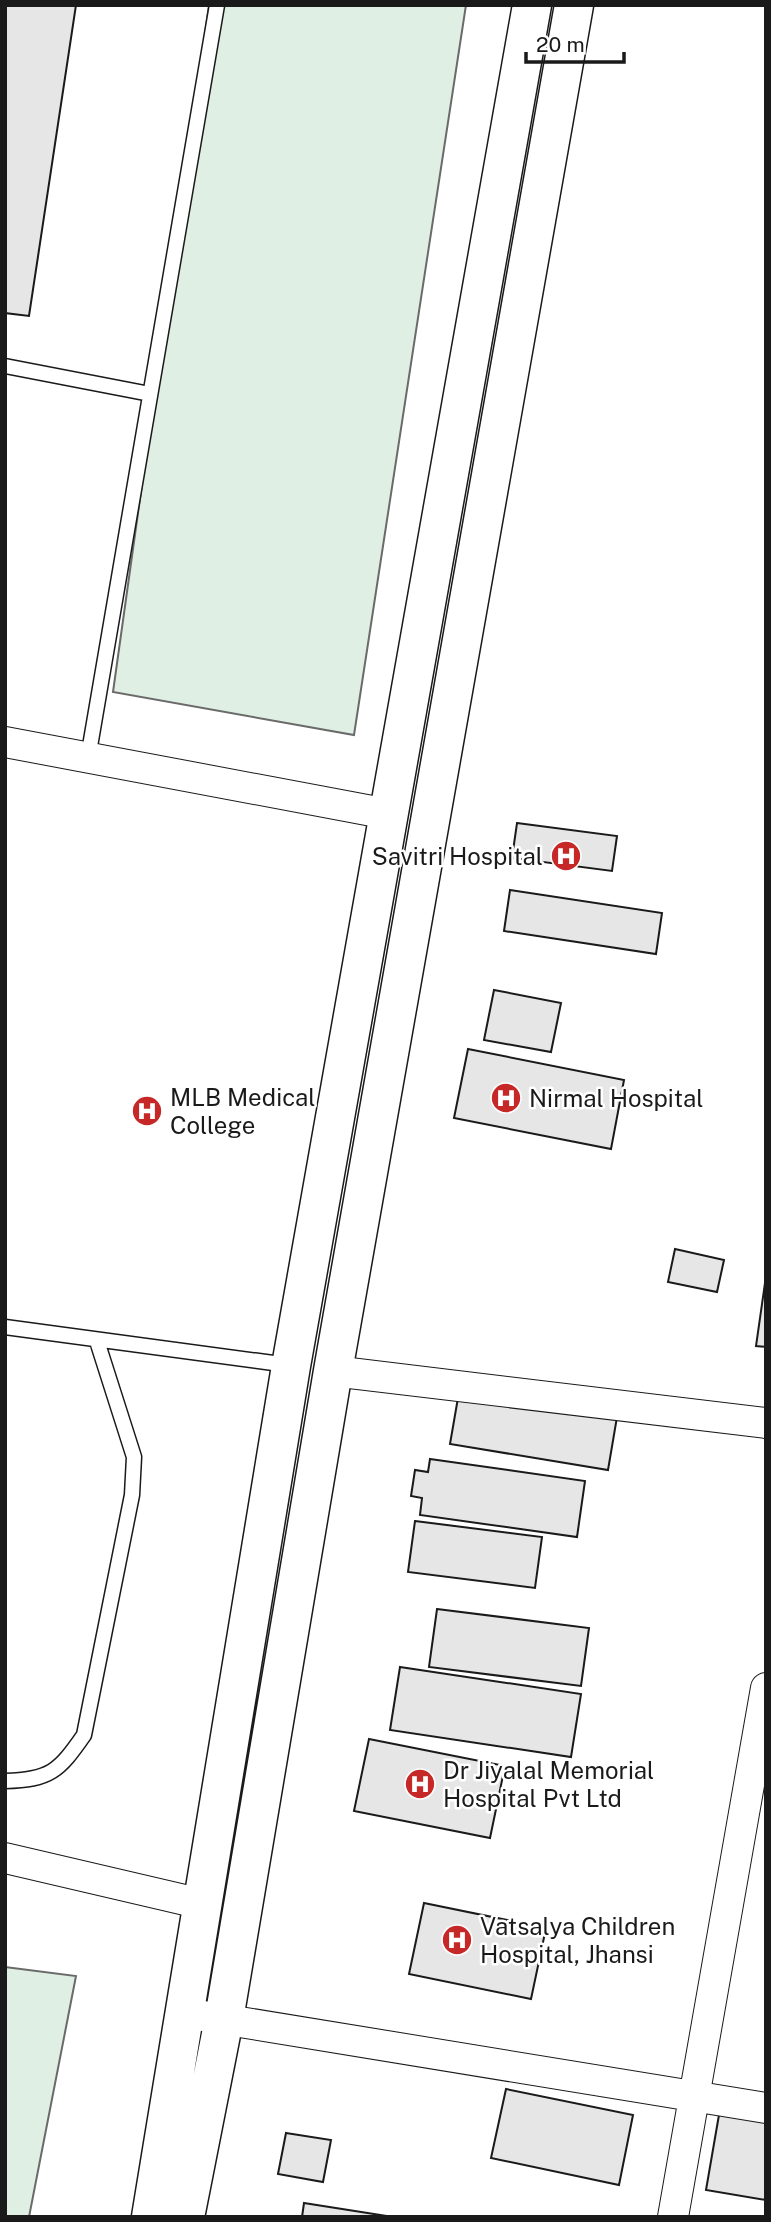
<svg xmlns="http://www.w3.org/2000/svg" width="771" height="2222" font-family="'Public Sans',sans-serif">
	<rect width="100%" height="100%" fill="#fff"/>
	<path fill="#e0efe3" stroke="#6a6a6a" stroke-width="2" d="M209,5H466L354,735L113,692Z
		M5,1967L76,1976L29,2217H5Z"/>
	<path fill="#e6e6e6" stroke="#1a1a1a" stroke-width="2" d="M5,5H76L29,316L5,313Z
		M517,823L617,836L612,871L512,858Z
		M510,890L662,913L656,954L504,931Z
		M494,990L561,1003L551,1052L484,1040Z
		M468,1049L624,1080L611,1149L454,1118Z
		M675,1249L724,1260L717,1292L668,1282Z
		M766,1276V1347L756,1346Z
		M459,1392L617,1417L608,1470L450,1444Z
		M430,1459L585,1481L577,1537L420,1515L422,1498L411,1496L415,1470L428,1472Z
		M415,1521L542,1537L535,1588L408,1572Z
		M437,1609L589,1628L581,1686L429,1667Z
		M400,1667L581,1694L571,1757L390,1730Z
		M369,1739L505,1766L490,1838L354,1811Z
		M424,1903L546,1928L531,1999L409,1974Z
		M506,2089L633,2115L619,2185L491,2158Z
		M720,2109L766,2116V2200L706,2190Z
		M286,2133L331,2140L323,2182L278,2174Z
		M304,2203L393,2217H302Z"/>
	<g fill="none" stroke-linecap="round" stroke-linejoin="round">
		<g stroke="#1a1a1a" stroke-width="17">
			<path id="service" d="M5,366L150,394
				M88,758L217,5
				M5,1327L288,1365
				M5,1781C50,1780 59,1771 84,1735L132,1495L134,1457L97,1341"/>
		</g>
		<g stroke="#1a1a1a" stroke-width="32">
			<path id="minor" d="M5,742L388,814
				M333,1371L766,1423
				M5,1858L202,1904
				M203,2016L766,2108
				M673,2217L766,1688"/>
		</g>
		<g stroke="#1a1a1a" stroke-width="41">
			<path id="primary" d="M151,2217L291,1366L532,5
				M185,2217L224,2019L333,1371L574,5"/>
		</g>
		<use href="#service" stroke="#fff" stroke-width="14"/>
		<use href="#minor" stroke="#fff" stroke-width="30"/>
		<use href="#primary" stroke="#fff" stroke-width="38"/>
	</g>
	<defs>
		<g id="hospital-disc" transform="scale(1.575)"><circle r="9.5" fill="#c62828" stroke="#fff"/><path d="M-5-5h3v3.5h4V-5h3V5h-3V1.5h-4V5h-3Z" fill="#fff"/></g>
	</defs>
	<g fill-rule="evenodd">
		<use href="#hospital-disc" x="566" y="856"/>
		<use href="#hospital-disc" x="506" y="1098"/>
		<use href="#hospital-disc" x="147" y="1111"/>
		<use href="#hospital-disc" x="420" y="1784"/>
		<use href="#hospital-disc" x="457" y="1940"/>
	</g>
	<g text-anchor="middle" dominant-baseline="central" stroke-width="5" stroke-linejoin="round" paint-order="stroke">
		<g font-size="24" fill="#1a1a1a" stroke="#fff" text-anchor="start">
			<text x="543" y="856" text-anchor="end">Savitri Hospital</text>
			<text x="170" y="1097">MLB Medical<tspan x="170" dy="28">College</tspan></text>
			<text x="529" y="1098">Nirmal Hospital</text>
			<text x="443" y="1770">Dr Jiyalal Memorial<tspan x="443" dy="28">Hospital Pvt Ltd</tspan></text>
			<text x="480" y="1926">Vatsalya Children<tspan x="480" dy="28">Hospital, Jhansi</tspan></text>
		</g>
	</g>
	<rect width="771" height="2222" fill="none" stroke="#1a1a1a" stroke-width="14"/>
	<path d="M526 52v10h98v-10" fill="none" stroke="#1a1a1a" stroke-width="3.5"/>
	<text x="536" y="52" font-size="21" fill="#1a1a1a" stroke="#ffffff" stroke-width="5" paint-order="stroke">20 m</text>
</svg>
